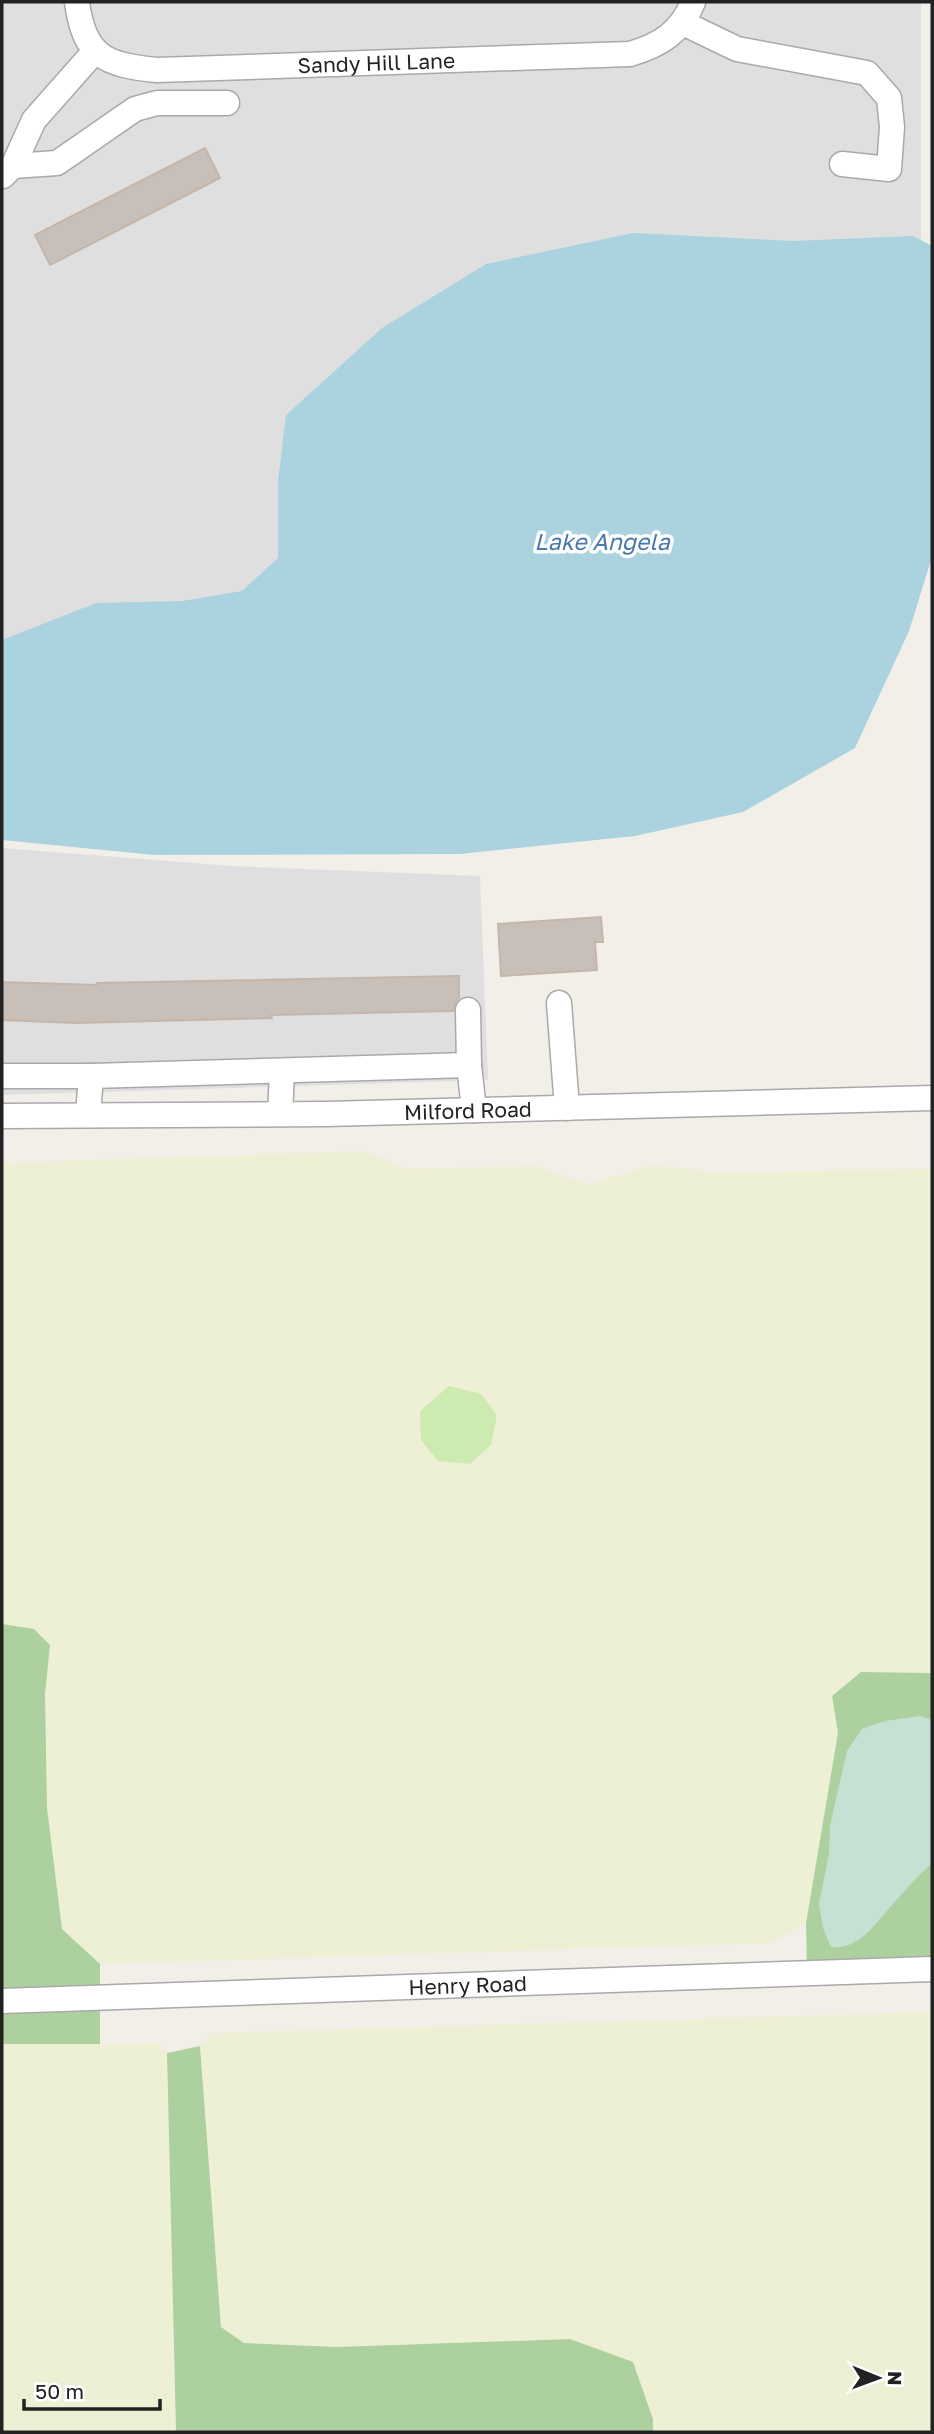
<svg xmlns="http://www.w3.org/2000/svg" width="934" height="2434" font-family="'Golos Text',sans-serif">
	<rect width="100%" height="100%" fill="#f2efe9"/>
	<path fill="#e0dfdf" d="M2,2H921V276L342,625L2,678Z
		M2,848L232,866L480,876L488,1080L2,1095Z"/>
	<path fill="#eef0d5" d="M364,1151L407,1169L536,1166L589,1184L651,1165L719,1172L932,1169V1673L861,1672L832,1696L838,1733L806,1923L772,1943L100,1964L62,1929L47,1808L45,1694L50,1645L34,1629L2,1624V1163Z
		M932,2001V2432H653V2419L337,2347L244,2343L221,2327L200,2046L211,2033L931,2012Z
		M159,2043L167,2053L176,2432H2V2044Z"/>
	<path fill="#cdebb0" d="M449,1386L481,1394L497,1415L491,1445L470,1464L438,1461L421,1440L420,1411Z"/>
	<path fill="#add19e" d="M2,1624L34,1629L50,1645L45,1694L47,1808L62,1929L100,1964V2044H2Z
		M861,1672L932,1673V1969L807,1973L806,1923L838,1733L832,1696Z
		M200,2046L221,2327L244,2343L337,2347L570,2339L633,2362L653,2419V2432H176L167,2053Z"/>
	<path fill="#c6e0d4" d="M920,1716L932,1720V1863C918,1876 905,1890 893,1904C876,1922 859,1951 831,1947L823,1928L819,1904L829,1854L830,1825L847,1751L862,1729L885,1721Z"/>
	<path fill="#aad3df" d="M633,233L793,241L913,236L932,246V557L909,631L855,748L743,812L635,836L460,854L154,855L2,840V640L96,603L182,601L242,591L278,558V481L286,415L382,328L486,264Z"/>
	<path fill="#c7bfb8" stroke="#c4b6ab" stroke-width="2" d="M205,148L220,178L50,265L35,235Z
		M601,917L603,942H595L597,970L501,976L498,924Z
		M459,976V998L455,1003L453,1011L271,1015L272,1018L76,1023L2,1020V982L97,985V983Z"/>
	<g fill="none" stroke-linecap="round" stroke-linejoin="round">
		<g stroke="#a9a9a9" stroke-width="27">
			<g id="minor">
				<path id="s1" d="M77,2C84,57 106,65 157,70L630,54C661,45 681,32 693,2"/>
				<path d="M683,23L737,49L867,73L889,98L892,127L889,169L842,164"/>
				<path d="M13,166L57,163L135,109L157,103H227"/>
				<path d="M3,176L13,166L34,120L95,51"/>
				<path d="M559,1003L567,1108"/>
				<path d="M468,1010L469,1065L474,1110"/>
				<path d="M2,1076H92"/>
				<path d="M280,1114L282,1072"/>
				<path d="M88,1115L91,1076L469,1065"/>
				<path id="s2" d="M2,1116L326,1114L932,1098"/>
				<path id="s3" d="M2,2001L932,1969"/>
			</g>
		</g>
		<use href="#minor" stroke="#fff" stroke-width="24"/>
	</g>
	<g text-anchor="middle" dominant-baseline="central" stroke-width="7" stroke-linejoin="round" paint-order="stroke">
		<g font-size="21" fill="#222" stroke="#fff">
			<text stroke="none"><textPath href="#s1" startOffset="338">Sandy Hill Lane</textPath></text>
			<text stroke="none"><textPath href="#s2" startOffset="466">Milford Road</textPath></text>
			<text stroke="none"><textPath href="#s3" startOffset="466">Henry Road</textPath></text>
		</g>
		<g font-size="23" font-style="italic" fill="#4a7aab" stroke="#fff">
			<text x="602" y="541">Lake Angela</text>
		</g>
	</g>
	<rect width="934" height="2434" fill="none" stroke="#222222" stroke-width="7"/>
	<g transform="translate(878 2378) rotate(91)" stroke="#ffffff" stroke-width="5" paint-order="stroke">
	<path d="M0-5L12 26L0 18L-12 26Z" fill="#222222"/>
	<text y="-10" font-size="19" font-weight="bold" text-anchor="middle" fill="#222222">N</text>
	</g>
	<path d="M24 2399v10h136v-10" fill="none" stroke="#222222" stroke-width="3.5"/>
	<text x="35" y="2399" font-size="21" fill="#222222" stroke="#ffffff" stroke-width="5" paint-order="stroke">50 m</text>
</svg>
